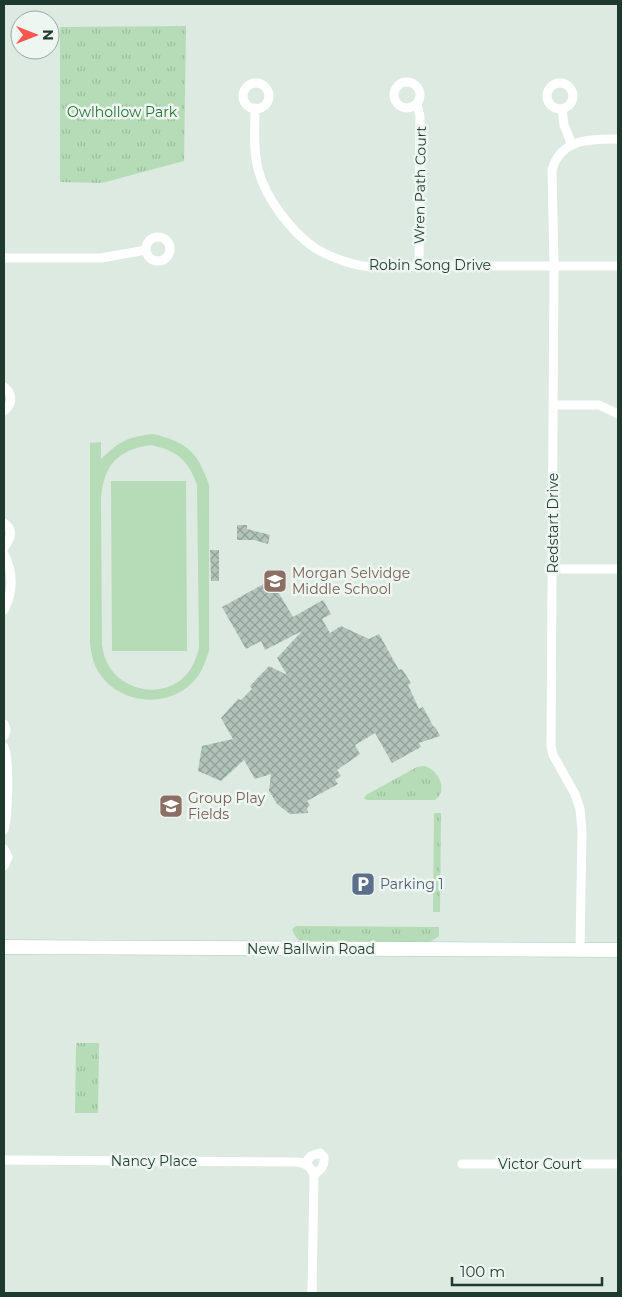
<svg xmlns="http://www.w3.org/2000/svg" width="622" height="1297" font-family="Montserrat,sans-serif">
	<defs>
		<pattern id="grass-tufts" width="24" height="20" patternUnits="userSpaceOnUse" patternTransform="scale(1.25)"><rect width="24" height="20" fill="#b5dcb7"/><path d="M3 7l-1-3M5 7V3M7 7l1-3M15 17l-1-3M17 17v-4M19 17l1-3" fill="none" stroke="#9bbe9e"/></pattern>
		<pattern id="building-cross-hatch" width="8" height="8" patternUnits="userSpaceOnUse" patternTransform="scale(1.25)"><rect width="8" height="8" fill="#b2c4ba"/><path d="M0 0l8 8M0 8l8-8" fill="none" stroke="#90a098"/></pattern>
	</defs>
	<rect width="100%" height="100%" fill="#ddeae1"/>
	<path fill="url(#grass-tufts)" d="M186,26L184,161L102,183L60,182V27Z
		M424,766C438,769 449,790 435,800H367L364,798L366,795L417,767Z
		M434,813H441L440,912H433Z
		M296,926L439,927V936L430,942L307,943C298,941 295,938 292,929Z
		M76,1043H99L98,1113H75Z"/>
	<path fill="#b5dcb7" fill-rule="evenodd" d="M153,434C187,442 198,452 209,485V651C205,663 201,675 191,684C161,712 109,701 94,663C92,657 91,650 90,644V443L101,442V459C120,441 127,437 153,434ZM151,445C178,451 188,460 197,485L199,648C196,658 193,668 185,676C162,700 119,691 106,660C104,656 103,650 102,645L101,498C104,464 118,450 151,445Z
		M111,481H186L187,651H112Z"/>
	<path fill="url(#building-cross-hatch)" d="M237,525H247V529L270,535L268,544L254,540H237Z
		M210,550H219V581H211Z
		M271,580L293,617L323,600L331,614L322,619L330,633L341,626L369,639L379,634L399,670L402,669L411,683L408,685L419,709L423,707L433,726L436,728L440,736L419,743L421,747L392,763L375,733L355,745L360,754L337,770L341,776L335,780L338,784L307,801L310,805L307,808L308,813L290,814L277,804L269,791L271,774L255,779L244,760L221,781L198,771L202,746L233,739L221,718L238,699L241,700L252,689L250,686L269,666L287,675L277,658L302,631L265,650L261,641L246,649L222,607Z"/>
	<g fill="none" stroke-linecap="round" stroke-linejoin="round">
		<g stroke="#b0cabb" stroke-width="15">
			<path id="secondary" d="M4,947L618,950"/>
		</g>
		<path stroke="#fff" stroke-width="9" d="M394 95a13 13 0 1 1 26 0a13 13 0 1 1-26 0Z
			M547 96a13 13 0 1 1 26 0a13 13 0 1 1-26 0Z
			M243 96a13 13 0 1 1 26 0a13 13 0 1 1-26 0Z
			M417,104L420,116L419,265
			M255,108C255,128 253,149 258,169C265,197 291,232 315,248C331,258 356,267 376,267C401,268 429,265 455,266C510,266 564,266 618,266
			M562,109L564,125L572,145
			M146 249a12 12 0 1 1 24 0a12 12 0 1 1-24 0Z
			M4,258H101L146,250
			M4,387C13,393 13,404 4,411
			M553,405H599L618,414
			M4,523C15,530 10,539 4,548
			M4,554C14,573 13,592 4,610
			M553,569H618
			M4,724L6,730L4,736
			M4,747C10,761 8,814 4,830
			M4,849L8,857L4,866
			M580,950L582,830L580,809L575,794L553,755L551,746L554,266L552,170C561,138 591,139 618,139
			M4,1160L297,1162C306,1163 312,1167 314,1176L312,1293
			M305,1163L311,1156L320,1153L324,1157C325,1166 321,1169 314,1175
			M462,1164H618"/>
		<use href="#secondary" stroke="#fff" stroke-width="14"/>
	</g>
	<defs>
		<g id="school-square" transform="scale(1.25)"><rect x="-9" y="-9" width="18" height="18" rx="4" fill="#8d6e63" stroke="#edf6f0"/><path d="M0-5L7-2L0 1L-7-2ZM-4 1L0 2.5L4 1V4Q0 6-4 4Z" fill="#fff"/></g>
		<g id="parking-square" transform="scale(1.25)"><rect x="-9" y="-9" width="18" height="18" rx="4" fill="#5c6f8a" stroke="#edf6f0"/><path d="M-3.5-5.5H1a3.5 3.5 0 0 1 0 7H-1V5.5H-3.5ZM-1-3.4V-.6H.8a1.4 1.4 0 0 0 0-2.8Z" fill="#fff"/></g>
	</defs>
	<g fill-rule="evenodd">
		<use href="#school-square" x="275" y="581"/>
		<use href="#school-square" x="171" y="806"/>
		<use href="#parking-square" x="363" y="884"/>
	</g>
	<g text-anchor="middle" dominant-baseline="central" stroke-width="5" stroke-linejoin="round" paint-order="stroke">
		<g font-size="14" fill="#287135" stroke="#edf6f0">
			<text x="122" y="112">Owlhollow Park</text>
		</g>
		<g font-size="14" fill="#1e392d" stroke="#edf6f0">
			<text transform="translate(420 185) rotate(-89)">Wren Path Court</text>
			<text x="430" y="265">Robin Song Drive</text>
			<text transform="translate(553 523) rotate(-90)">Redstart Drive</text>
			<text x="311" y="949">New Ballwin Road</text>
			<text x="154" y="1161">Nancy Place</text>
			<text x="540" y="1164">Victor Court</text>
		</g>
		<g font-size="14" fill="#785e54" stroke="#edf6f0" text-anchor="start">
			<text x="292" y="573">Morgan Selvidge<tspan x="292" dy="16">Middle School</tspan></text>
			<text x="188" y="798">Group Play<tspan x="188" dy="16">Fields</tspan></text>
		</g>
		<g font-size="14" fill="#4e5e75" stroke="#edf6f0" text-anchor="start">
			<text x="380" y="884">Parking 1</text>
		</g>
	</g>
	<rect width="622" height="1297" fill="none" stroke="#1e392d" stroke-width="10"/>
	<g transform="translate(35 35) rotate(90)"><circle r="24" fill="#edf6f0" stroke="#9aaaa2"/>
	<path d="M0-4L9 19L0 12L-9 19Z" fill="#f7564e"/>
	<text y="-8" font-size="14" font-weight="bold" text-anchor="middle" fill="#1e392d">N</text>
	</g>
	<path d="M452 1277v8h150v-8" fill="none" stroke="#1e392d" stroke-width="2.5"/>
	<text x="460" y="1277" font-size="15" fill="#1e392d" stroke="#edf6f0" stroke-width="4" paint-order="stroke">100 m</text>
</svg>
